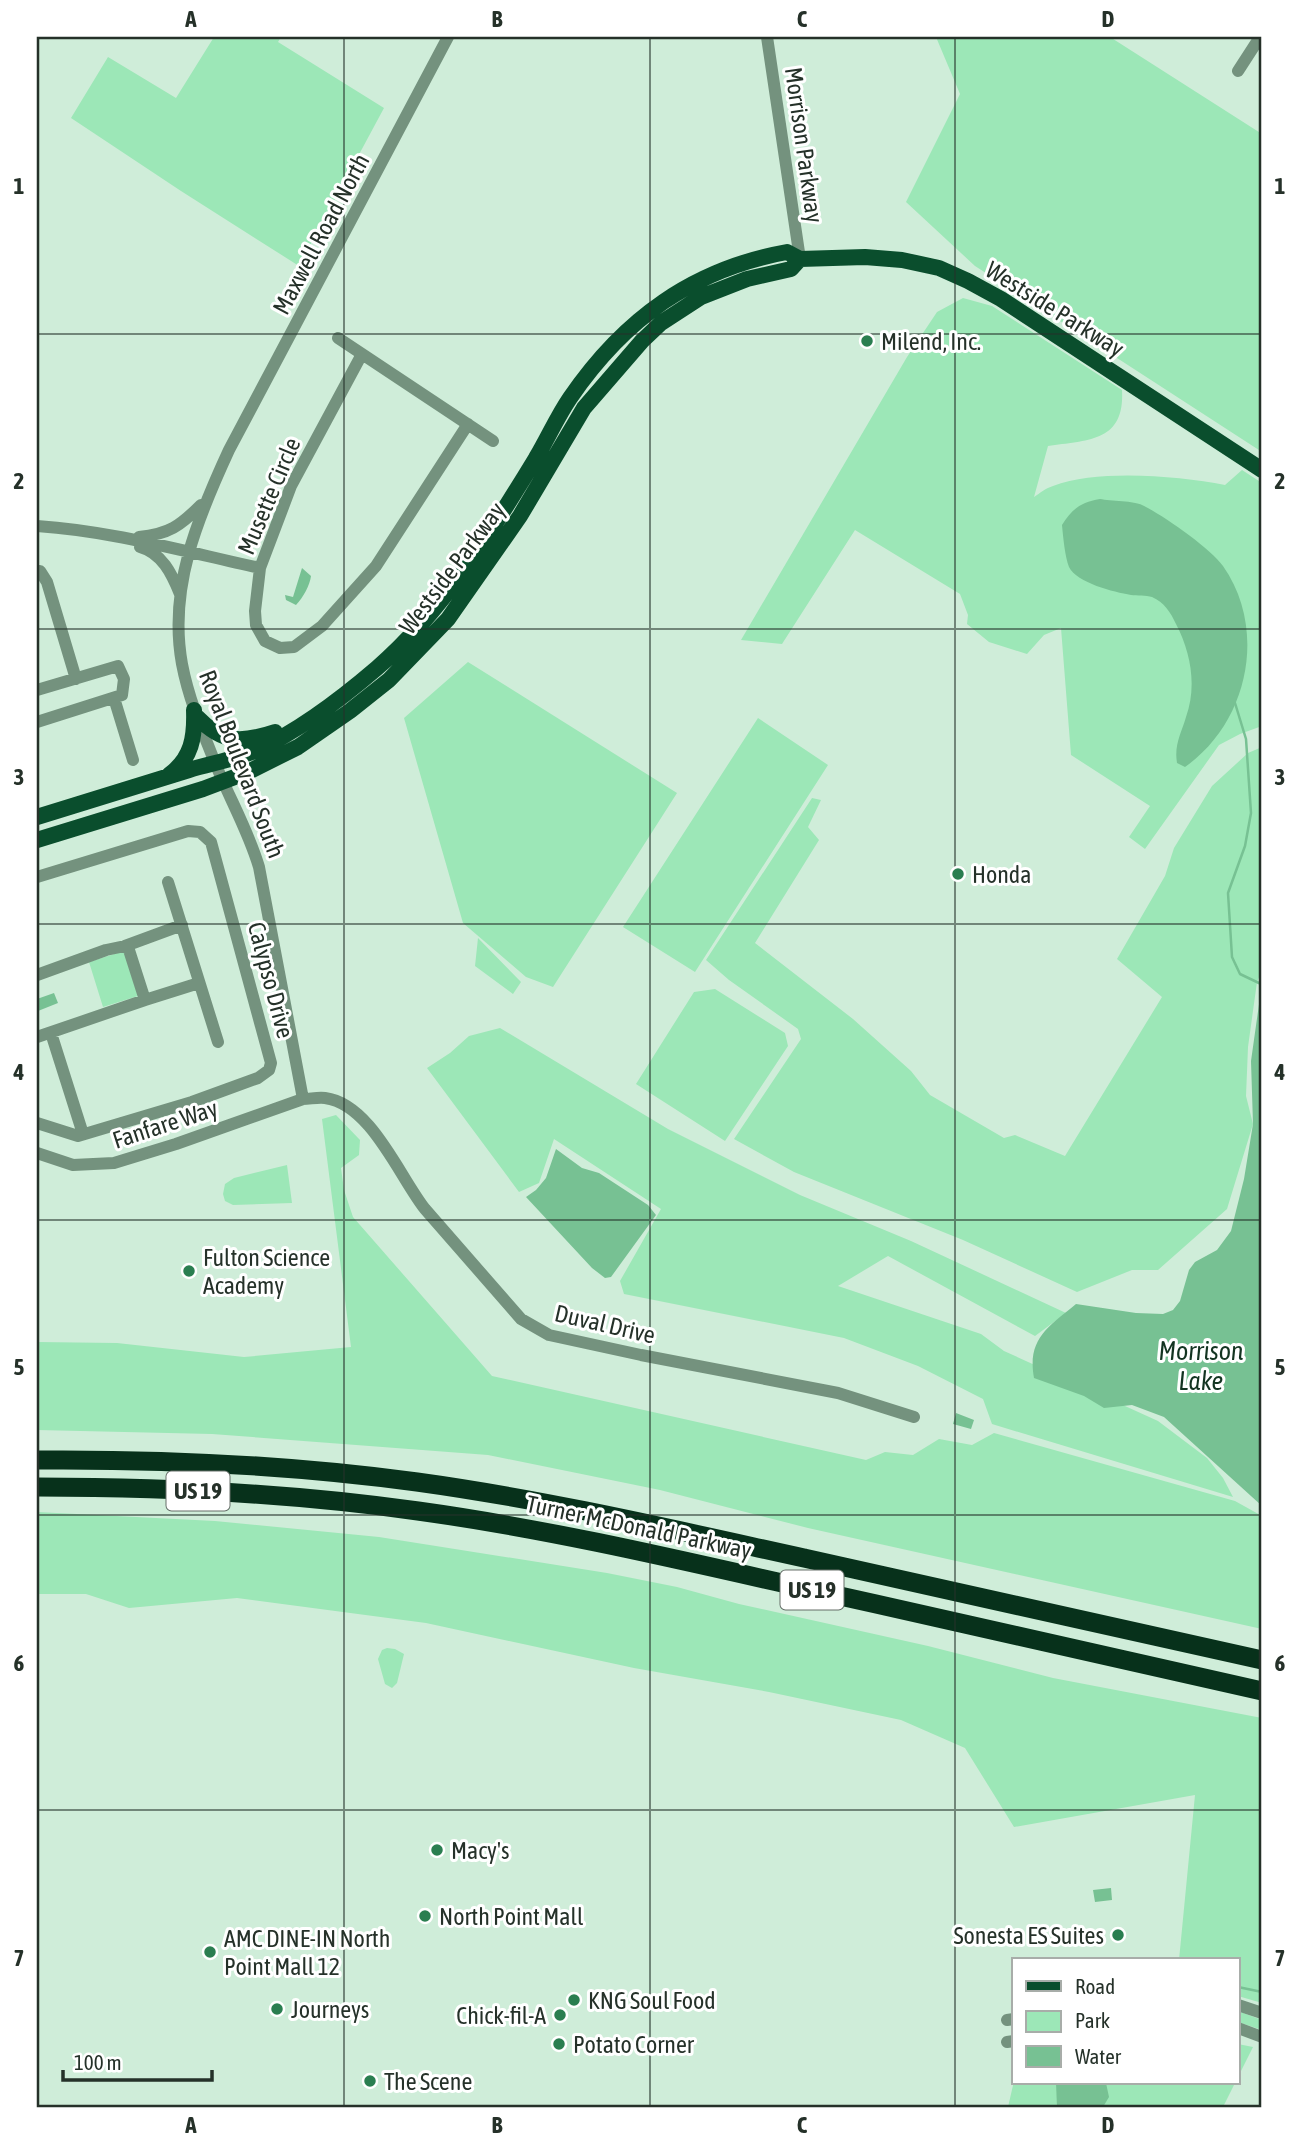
<svg xmlns="http://www.w3.org/2000/svg" width="1299" height="2144" font-family="'Asap Condensed',sans-serif">
	<rect width="100%" height="100%" fill="#cfedd9"/>
	<path fill="#9ce7b7" d="M214,37H281L278,42L384,108L299,266L181,191L71,118L108,57L176,98Z
		M936,37H1110L1262,134V452L975,266L906,202L960,94Z
		M963,298L992,306L1122,390C1125,442 1088,440 1048,446L1034,497C1040,493 1046,488 1053,486C1099,469 1177,476 1225,485L1242,470L1262,483V726L1240,734L1219,745L1145,849L1129,837L1150,806L1071,755L1061,628L1044,635L1027,654L989,642L967,624L968,615L960,594L855,530L782,644L741,640L907,357L937,312Z
		M468,662L677,793L553,987L526,977L463,923L404,718Z
		M758,718L828,765L695,972L623,927Z
		M1262,747V970L1257,982L1248,1047L1246,1096L1253,1124L1227,1209L1158,1270H1132L1077,1292L963,1240L794,1172L734,1139L801,1039L798,1029L729,980L706,960L812,798L821,800L808,827L819,840L755,943L853,1019L911,1071L930,1095L1004,1138L1015,1135L1065,1156L1162,997L1117,959L1165,876L1174,848L1212,786L1248,753Z
		M478,938L521,982L513,994L475,966Z
		M124,951L138,996L103,1007L89,962Z
		M715,989L785,1033L788,1046L725,1141L636,1084L694,992Z
		M500,1028L668,1129L800,1195L911,1241L1066,1313L1035,1336L888,1256L838,1286L981,1334L1004,1351L1158,1421L1207,1458L1223,1478L1233,1497L992,1424L983,1399L918,1366L844,1338L624,1294L620,1281L661,1209L554,1139L539,1183L519,1192L427,1068L450,1053L469,1036Z
		M336,1115L360,1140L359,1155L341,1168L344,1190L353,1217L492,1376L866,1460L885,1452L913,1455L939,1439L972,1445L994,1433L1235,1501L1262,1516V1629L808,1528L660,1490L488,1455L212,1434L37,1430V1342L117,1343L244,1357L351,1347L322,1119Z
		M287,1165L292,1203L233,1205L225,1201L223,1194L225,1184L234,1178Z
		M37,1512L215,1521L379,1537L607,1573L677,1587L739,1604L928,1646L1053,1678L1262,1718V2003L1238,1996V1960H1179L1195,1795L1014,1827L965,1748L901,1720L769,1692L634,1668L426,1623L237,1598L129,1608L86,1594H37Z
		M387,1648L395,1649L404,1654L397,1683L392,1688L385,1684L378,1659L382,1650Z
		M1238,2011L1262,2020V2030L1238,2022Z
		M1238,2044L1253,2047L1238,2077Z
		M1014,2081V2083H1235L1223,2107H1008Z"/>
	<path fill="#77c193" d="M1100,499C1110,501 1135,501 1142,505C1163,515 1210,548 1223,566C1268,630 1248,723 1185,767L1177,763C1174,745 1181,734 1186,717C1197,686 1191,653 1176,624C1171,613 1164,602 1152,597C1146,595 1137,596 1131,595C1114,592 1077,583 1069,567C1065,557 1063,536 1062,525C1072,509 1081,502 1100,499Z
		M302,568L311,576C310,585 303,598 296,605L286,600L285,595L293,597Z
		M1262,983V1506L1164,1417L1132,1405L1104,1408L1084,1396L1034,1378C1027,1339 1048,1327 1076,1304L1136,1313L1163,1314L1173,1310L1180,1301L1189,1270L1195,1262L1217,1250L1231,1231L1244,1179L1253,1124L1251,1061Z
		M54,993L58,1003L38,1011L37,999Z
		M556,1149L582,1168L599,1173L648,1205L656,1215L611,1277L605,1278L592,1268L526,1197L536,1190L546,1178Z
		M956,1413L974,1420L971,1429L953,1424Z
		M1111,1888L1112,1900L1095,1902L1093,1890Z
		M1056,2083H1106L1109,2097L1103,2107H1057Z"/>
	<g fill="none" stroke-linecap="round" stroke-linejoin="round">
		<path stroke="#77c193" stroke-width="2.5" d="M1235,703L1246,739L1251,813L1245,846L1228,893L1232,957L1240,974L1261,984
			M1238,1987L1262,1992"/>
		<path stroke="#74927e" stroke-width="12" d="M767,37L800,259
			M1238,71L1260,37
			M338,338L493,441
			M362,354L291,486L260,568L255,611L256,625L265,641L280,648L294,647L322,626L376,566L468,424
			M37,526C113,531 186,552 260,568
			M139,537C169,534 180,526 201,505
			M140,547C162,553 172,574 180,594
			M37,571H40L47,582L76,679
			M37,690L118,666L124,679L122,695L37,722
			M114,698L133,760
			M37,877L188,831L200,832L211,842L271,1063L269,1070L258,1078L192,1102L78,1136L37,1123
			M168,882L218,1042
			M125,946L182,925
			M37,975L106,950L125,946L129,950L145,1000L37,1037
			M145,1000L199,983
			M51,1033L83,1134
			M303,1099L259,867C249,833 232,803 218,770C204,735 189,701 182,664C168,588 198,517 229,450L448,37
			M37,1153L73,1165L114,1163L176,1144L303,1099C310,1099 318,1097 325,1098C371,1104 399,1176 425,1209L521,1319L549,1335L641,1355L838,1393L914,1417
			M1238,2005L1262,2013
			M1007,2020L1014,2019
			M1238,2028L1262,2037
			M1007,2042L1014,2041"/>
		<path stroke="#0a4e2d" stroke-width="16" d="M197,717C223,744 242,743 275,732
			M169,775C192,758 195,737 194,710
			M37,817C87,802 138,786 189,770C212,763 237,759 259,749C302,729 342,698 377,668C443,611 491,532 536,458C548,438 557,417 570,398C624,319 693,269 787,252L800,259L865,257L902,260L939,268L968,281L1001,299L1262,470
			M37,840L203,789L248,772L298,747L350,711L389,680L448,619L520,516L584,408L642,341L661,323L701,297L747,279L791,269L800,259"/>
		<path stroke="#07311b" stroke-width="19" d="M37,1460C164,1459 291,1465 417,1482C548,1500 676,1530 804,1558C957,1592 1110,1626 1262,1660
			M37,1487C164,1487 291,1493 418,1511C548,1529 676,1559 804,1588C957,1622 1110,1657 1262,1691"/>
	</g>
	<path fill="none" stroke="#253129" stroke-width="2" stroke-opacity="0.55" d="M344,37V2107M650,37V2107M955,37V2107M37,334H1262M37,629H1262M37,924H1262M37,1220H1262M37,1515H1262M37,1810H1262"/>
	<g fill="#2a7e50" stroke="#fff" stroke-width="2.5">
		<circle cx="867" cy="341" r="7"/>
		<circle cx="958" cy="874" r="7"/>
		<circle cx="189" cy="1271" r="7"/>
		<circle cx="437" cy="1850" r="7"/>
		<circle cx="425" cy="1916" r="7"/>
		<circle cx="1118" cy="1935" r="7"/>
		<circle cx="210" cy="1952" r="7"/>
		<circle cx="574" cy="2000" r="7"/>
		<circle cx="277" cy="2009" r="7"/>
		<circle cx="560" cy="2015" r="7"/>
		<circle cx="559" cy="2044" r="7"/>
		<circle cx="370" cy="2081" r="7"/>
	</g>
	<g text-anchor="middle" dominant-baseline="central" stroke-width="6" stroke-linejoin="round" paint-order="stroke">
		<g fill="#fff" stroke="#666f69" stroke-width="2">
			<rect x="166.5" y="1471.5" width="63" height="39" rx="5"/>
			<rect x="780.5" y="1570.5" width="63" height="39" rx="5"/>
		</g>
		<g font-size="23" font-weight="bold" fill="#253129">
			<text x="198" y="1491">US 19</text>
			<text x="812" y="1590">US 19</text>
		</g>
		<g font-size="24" fill="#253129" stroke="#fff">
			<text transform="translate(804 145) rotate(82)">Morrison Parkway</text>
			<text transform="translate(321 234) rotate(-62)">Maxwell Road North</text>
			<text transform="translate(1055 309) rotate(32)">Westside Parkway</text>
			<text transform="translate(269 496) rotate(-67)">Musette Circle</text>
			<text transform="translate(452 568) rotate(-53)">Westside Parkway</text>
			<text transform="translate(242 764) rotate(69)">Royal Boulevard South</text>
			<text transform="translate(271 980) rotate(75)">Calypso Drive</text>
			<text transform="translate(165 1124) rotate(-18)">Fanfare Way</text>
			<text transform="translate(605 1324) rotate(13)">Duval Drive</text>
			<text transform="translate(639 1527) rotate(12)">Turner McDonald Parkway</text>
		</g>
		<g font-size="24" fill="#253129" stroke="#fff" text-anchor="start">
			<text x="881" y="341">Milend, Inc.</text>
			<text x="972" y="874">Honda</text>
			<text x="203" y="1257">Fulton Science<tspan x="203" dy="28">Academy</tspan></text>
			<text x="451" y="1850">Macy's</text>
			<text x="439" y="1916">North Point Mall</text>
			<text x="1104" y="1935" text-anchor="end">Sonesta ES Suites</text>
			<text x="224" y="1938">AMC DINE-IN North<tspan x="224" dy="28">Point Mall 12</tspan></text>
			<text x="588" y="2000">KNG Soul Food</text>
			<text x="291" y="2009">Journeys</text>
			<text x="546" y="2015" text-anchor="end">Chick-fil-A</text>
			<text x="573" y="2044">Potato Corner</text>
			<text x="384" y="2081">The Scene</text>
		</g>
		<g font-size="26" font-style="italic" fill="#133421" stroke="#fff">
			<text x="1201" y="1351">Morrison<tspan x="1201" dy="30">Lake</tspan></text>
		</g>
	</g>
	<rect width="1299" height="2144" fill="none" stroke="#ffffff" stroke-width="77"/>
	<rect x="1012" y="1958" width="228" height="126" fill="#ffffff" stroke="#a8ada9" stroke-width="2"/>
	<rect x="1026" y="1981" width="35" height="10" fill="#0a4e2d" stroke="#a8ada9" stroke-width="2"/>
	<text x="1075" y="1994" font-size="21" fill="#253129">Road</text>
	<rect x="1026" y="2011" width="35" height="21" fill="#9ce7b7" stroke="#a8ada9" stroke-width="2"/>
	<text x="1075" y="2028" font-size="21" fill="#253129">Park</text>
	<rect x="1026" y="2046" width="35" height="21" fill="#77c193" stroke="#a8ada9" stroke-width="2"/>
	<text x="1075" y="2064" font-size="21" fill="#253129">Water</text>
	<path d="M63 2070v10h149v-10" fill="none" stroke="#253129" stroke-width="3.5"/>
	<text x="74" y="2070" font-size="21" fill="#253129" stroke="#ffffff" stroke-width="5" paint-order="stroke">100 m</text>
	<rect x="38" y="38" width="1222" height="2068" fill="none" stroke="#253129" stroke-width="2.5"/>
	<g font-size="23" text-anchor="middle" font-weight="bold" fill="#253129">
		<text x="191" y="27">A</text>
		<text x="497" y="27">B</text>
		<text x="802" y="27">C</text>
		<text x="1108" y="27">D</text>
		<text x="19" y="194">1</text>
		<text x="1280" y="194">1</text>
		<text x="19" y="489">2</text>
		<text x="1280" y="489">2</text>
		<text x="19" y="785">3</text>
		<text x="1280" y="785">3</text>
		<text x="19" y="1080">4</text>
		<text x="1280" y="1080">4</text>
		<text x="19" y="1375">5</text>
		<text x="1280" y="1375">5</text>
		<text x="19" y="1671">6</text>
		<text x="1280" y="1671">6</text>
		<text x="19" y="1966">7</text>
		<text x="1280" y="1966">7</text>
		<text x="191" y="2133">A</text>
		<text x="497" y="2133">B</text>
		<text x="802" y="2133">C</text>
		<text x="1108" y="2133">D</text>
	</g>
</svg>
